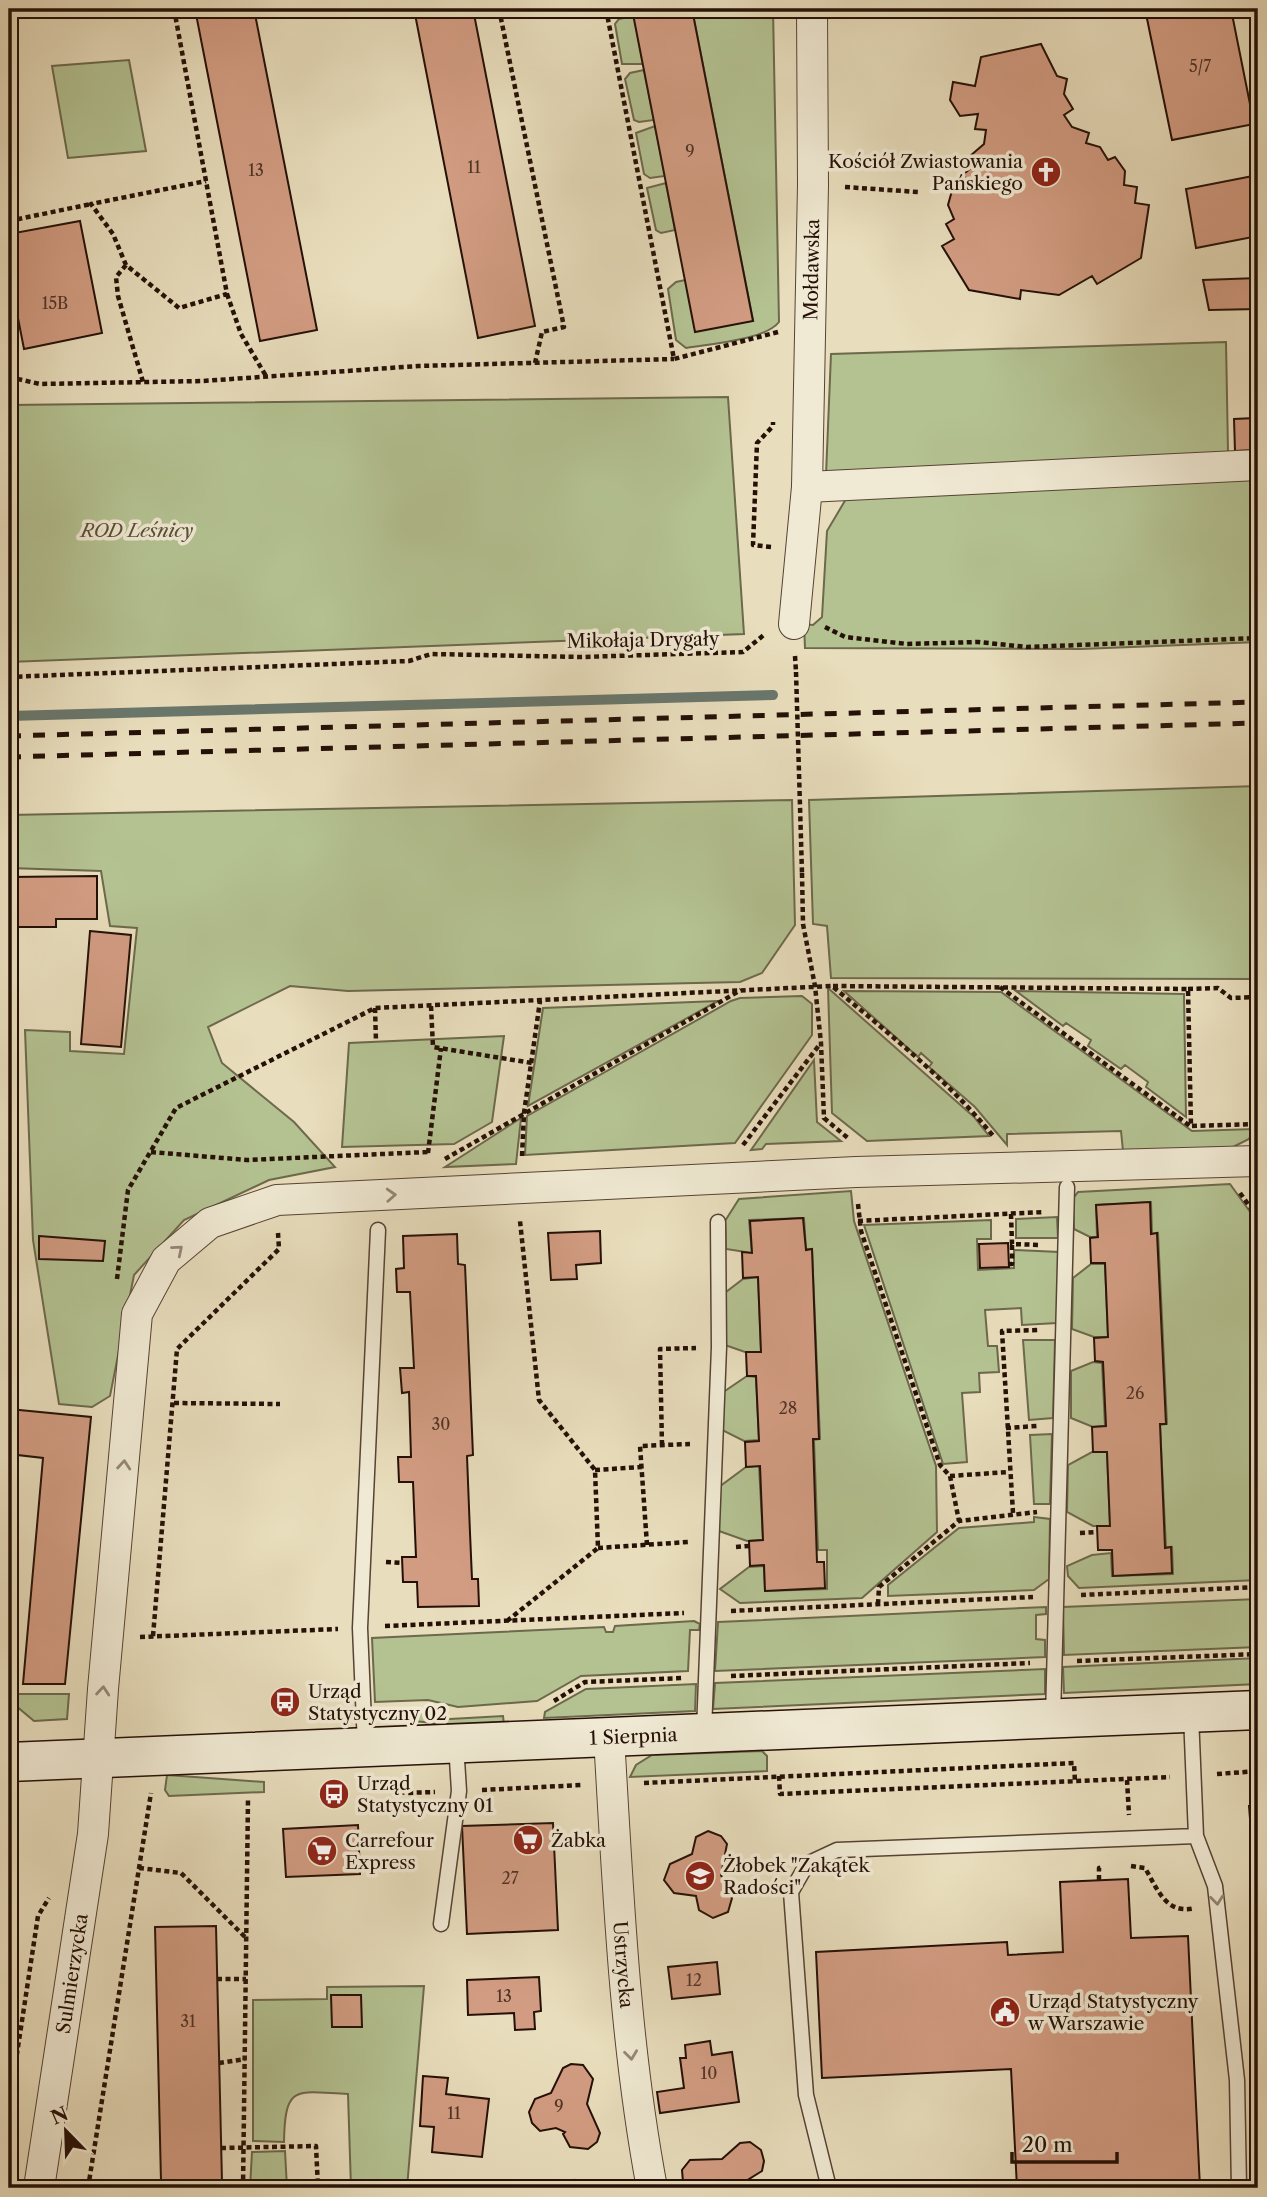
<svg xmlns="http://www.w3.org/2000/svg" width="1267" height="2197" font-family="'Libre Caslon Text',serif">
	<rect width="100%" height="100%" fill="#e8ddbc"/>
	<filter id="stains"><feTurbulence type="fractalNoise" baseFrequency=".00286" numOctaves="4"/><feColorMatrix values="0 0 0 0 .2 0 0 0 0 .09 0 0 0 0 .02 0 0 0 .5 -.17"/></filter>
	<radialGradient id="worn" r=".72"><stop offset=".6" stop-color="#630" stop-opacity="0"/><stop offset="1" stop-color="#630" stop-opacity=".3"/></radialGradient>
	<path fill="#b4c292" stroke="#6c694c" stroke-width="2" d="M692,9H773L779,322C765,340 710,344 686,348L676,340L668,289L676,282L685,280L753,320Z
		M634,16L643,64H622L615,24L619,19Z
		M129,60L146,151L68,158L52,66Z
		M644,70L654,120L639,122L634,120L625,79L630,73Z
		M655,126L665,176L650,178L644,174L636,133Z
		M666,183L675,230L661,233L656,230L647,188Z
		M1226,342L1228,452L826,475L831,354Z
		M728,397L744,634L9,662V405Z
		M1258,478V642L1081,649L805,648L804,624L813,625L822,617L827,531L846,499Z
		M1258,786V979L831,978L827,926L813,924L809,800Z
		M792,800L795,925L762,973L740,982L348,991L290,986L208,1027L222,1063L294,1122L335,1167L269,1180L184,1220L134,1275L110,1396L92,1407L59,1404L33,1240L25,1030L70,1032V1051L124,1054L137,928L110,926L101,871L9,868V815Z
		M828,988L974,1117L989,1136L867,1141L832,1113Z
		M844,991L1001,992L1192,1131L1254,1129L1249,1139L1233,1147L1123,1151L1121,1131L1007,1134V1145L975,1107L929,1067L932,1063L921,1053L918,1057Z
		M1016,991L1184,994L1186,1117L1146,1087L1148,1082L1125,1065L1121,1069L1088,1046L1091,1040L1066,1023L1063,1026Z
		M802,996L812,1004V1035L735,1143L525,1155L527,1116L731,1001L740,998Z
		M718,1001L528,1106L543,1008Z
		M504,1036L492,1122L454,1144L342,1147L349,1043Z
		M814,1060L817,1122L841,1141L766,1144L762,1149L751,1150Z
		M521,1118L516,1164L445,1167Z
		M1230,1184L1258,1223V1580L1079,1588L1068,1576L1067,1566L1092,1555L1111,1553L1112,1576L1173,1574L1172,1547H1166L1160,1425L1167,1424L1158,1233L1152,1234L1151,1202L1096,1205L1097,1237H1090L1074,1229L1073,1198L1078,1192Z
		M851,1191L854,1221L936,1466L937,1532L862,1598L740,1603L720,1589L749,1567L764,1566L765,1591L827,1589V1550H818L814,1440L820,1439L812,1249H806L804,1218L749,1220L752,1253L726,1249L725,1221L739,1199Z
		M1057,1217L1058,1238H1016V1219Z
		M991,1220V1239H977L978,1270L1014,1268V1250L1059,1252L1057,1323L1022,1325L1021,1308L985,1310L988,1346H997L999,1372L979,1373L980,1392L962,1393L967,1462L943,1464L864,1225Z
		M1091,1264H1105L1108,1337H1094L1072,1329L1073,1278Z
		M758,1277L761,1352H745L725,1345L726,1292L743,1279Z
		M1023,1340H1055L1053,1418L1029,1420Z
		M1093,1362L1102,1363L1105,1426L1093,1427L1071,1418V1371Z
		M747,1376L756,1377L759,1440L744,1441L722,1430V1393Z
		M1052,1434L1050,1504H1034L1030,1435Z
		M1092,1452H1107L1110,1526H1093L1067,1512L1068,1465Z
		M759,1466L763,1540L747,1541L719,1531V1487L746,1467Z
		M1034,1517L1050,1519L1049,1579L1034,1590L888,1596V1585L959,1528L1034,1522Z
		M1258,1599V1647L1064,1655L1063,1607Z
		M1046,1607V1614L1036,1615V1639L1045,1640V1657L715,1671L718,1622Z
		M694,1621L700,1624L699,1630H690L688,1671L581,1676L537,1701L458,1707L428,1700L375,1702L372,1638L604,1627L606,1632H613L615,1626Z
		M1258,1658V1684L1064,1693L1063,1667Z
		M1045,1669V1694L713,1709L715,1683Z
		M696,1684L695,1711L544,1718L545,1712L586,1689Z
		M16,1694H69L67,1719L34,1721L15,1705Z
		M423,1712L450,1719L503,1716L504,1725L472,1727L375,1717V1714Z
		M762,1751L767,1756V1771L630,1777L636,1765L652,1755Z
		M167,1775L264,1782V1792L169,1796L165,1790Z
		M424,1986L407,2188H351L348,2094C296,2092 285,2083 284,2142L253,2141V2000L327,1999V1987Z
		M285,2151L287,2188H250L252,2152Z"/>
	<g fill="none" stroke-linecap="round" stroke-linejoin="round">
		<path stroke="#69776c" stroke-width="10" d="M9,716L773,695"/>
	</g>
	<path fill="#d29c82" stroke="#251007" stroke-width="2" d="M195,9H254L317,330L260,341Z
		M414,9H473L535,326L478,338Z
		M632,9H692L753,321L695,332Z
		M1145,9H1231L1254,124L1172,140Z
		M1041,44L1057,76L1067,79L1064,94L1073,109L1064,115L1072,127L1089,133L1086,143L1100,147L1108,160L1115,157L1125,171L1124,185L1137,187L1135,203L1149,205L1141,258L1097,284L1092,276L1059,295L1021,290L1020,299L969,290L942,246L954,239L946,224L954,219L948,205L953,187L963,188L965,173L977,163L970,156L984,144L986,130L975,129L978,114L960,116L950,100L953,82L975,86L981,57Z
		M1258,175V236L1196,248L1186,189Z
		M80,221L102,333L24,349L9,272V234Z
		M1258,278V309L1209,310L1203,280Z
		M1255,414H1258V450L1235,451L1234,419L1255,418Z
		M97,876V919H56V927H13V919H9V877Z
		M90,931L131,935L121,1047L81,1044Z
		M1150,1202L1151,1234L1157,1233L1166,1424H1160L1165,1548L1171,1547L1172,1573L1113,1576L1112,1550H1098L1097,1526H1110L1107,1452H1093L1092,1427L1106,1426L1103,1362L1095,1361L1094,1338L1108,1337L1105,1263H1091L1090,1238L1098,1237L1096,1205Z
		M803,1218L806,1250L812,1249L819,1439H813L817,1562H824L825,1588L765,1591L764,1565L750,1566L749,1541L763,1540L760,1466L746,1467L745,1442L759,1441L756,1376H747L746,1352H761L758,1277L743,1278L742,1252L752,1253L750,1221Z
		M600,1231L601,1263L576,1265L577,1279L551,1280L548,1233Z
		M457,1234L458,1264L465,1265L473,1455L467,1456L470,1533L472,1579H478L479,1606L418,1607L417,1582H403L402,1557H416L413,1482H399L398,1457H411L409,1392L402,1393L400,1368H414L410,1292H397L396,1269L404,1268L403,1236Z
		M39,1236L105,1241L103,1261L39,1259Z
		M1008,1243L1009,1267L980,1268L979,1244Z
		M9,1409L91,1417L65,1684H23L43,1458L9,1454Z
		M1249,1806H1258V1856L1253,1857Z
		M553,1823L558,1930L467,1934L462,1826Z
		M358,1825L360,1874L286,1877L283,1829Z
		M708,1831L721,1836L727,1844L721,1875L732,1898L728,1912L713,1918L699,1910L696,1896L674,1893L664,1880L670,1864L692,1854L696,1837Z
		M1128,1879L1131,1938L1188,1936L1200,2188H1017L1011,2069L822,2078L816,1952L1007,1942L1008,1955L1063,1952L1060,1882Z
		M1252,1913H1258V1979H1253Z
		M216,1926L222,2182L161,2181L155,1927Z
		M717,1962L720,1994L672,1999L668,1967Z
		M539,1977L541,2011L534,2012L535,2029L515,2030L514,2013L468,2015L467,1980Z
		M331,1995H361L362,2027H332Z
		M710,2041L712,2055L732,2052L739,2102L660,2113L657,2092L684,2088L680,2058H686L685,2045Z
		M571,2064L583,2065L593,2079L587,2104L600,2133L597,2142L588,2149L570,2147L563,2134L565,2132L556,2128L540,2131L532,2123L529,2112L535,2099L551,2093L563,2068Z
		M423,2076L448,2078L446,2094L489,2099L482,2157L432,2152L434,2127L420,2126Z
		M750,2142L761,2150L764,2161L762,2171L746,2181L748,2188H689L683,2182L682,2170L690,2160L722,2159L740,2143Z
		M575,2180L603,2185L602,2188H574Z
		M149,2181L209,2182V2188H149Z"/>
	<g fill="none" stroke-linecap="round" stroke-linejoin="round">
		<g stroke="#564334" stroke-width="17">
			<path id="lane" d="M1191,1715L1196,1836L1215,1886L1237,2080L1239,2188
				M1053,1718L1067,1187
				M704,1731L719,1347L718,1222
				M365,1746L360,1628L378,1230
				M441,1924L459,1791L456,1744
				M829,2188L806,2095L791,1892L807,1864L837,1850L1196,1836"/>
		</g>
		<g stroke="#564334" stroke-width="32">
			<g id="street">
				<path d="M807,487L1258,465"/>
				<path id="s1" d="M794,624L807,487L813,185L812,9"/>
				<path id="s2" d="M609,1737C618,1888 624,2039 652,2188"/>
				<path id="s3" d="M39,2188L93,1834L103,1689L137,1314L166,1260L210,1223L277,1200L856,1172L1258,1161"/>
			</g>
		</g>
		<g stroke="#251007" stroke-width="41">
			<g id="secondary">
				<path id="s4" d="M9,1762L1258,1710"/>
			</g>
		</g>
		<path stroke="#251007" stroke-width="4.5" stroke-dasharray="5 3.5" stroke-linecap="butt" d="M174,9L227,294L179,308L126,265L113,234L91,204L206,181
			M499,9L564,327L542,332L535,363
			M606,9L674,359L778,332
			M9,36V48
			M845,187L918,192
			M9,221L91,204
			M126,265L116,277L118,296L143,382
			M227,294L241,334L266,376
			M9,377L40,384L203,381L418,366L674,359
			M771,547L753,545L757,443L773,426V422
			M825,627L845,637L907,644L978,642L1027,647L1258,638
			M795,656L796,672
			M9,677L409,661L431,654L582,657L743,652L765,634
			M802,873L803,924L815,986L821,1043L824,1118L849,1139
			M833,986L1188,989L1191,1126L1258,1124
			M1000,987L1190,1126
			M1188,989L1218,988L1231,998L1258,997
			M431,1006L433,1047L532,1063
			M375,1008L376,1042
			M743,1145L820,1044
			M151,1152L247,1160L428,1152
			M428,1153L441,1048
			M522,1156L524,1113L540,1001
			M445,1159L741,990
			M1240,1193L1258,1218
			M858,1204L861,1231L940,1465L950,1476L959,1521
			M1011,1214L1012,1244L1041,1245
			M858,1221L1044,1212
			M1009,1264H1012V1244
			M117,1279L128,1190L176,1108L375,1008L832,986C889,1034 947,1079 994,1137
			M174,1403L280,1404
			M1006,1428L1037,1426
			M662,1445L660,1349L696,1348
			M595,1470L642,1467
			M950,1476L1008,1472
			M1013,1513L1002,1331L1039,1330
			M1080,1533L1097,1532
			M647,1545L640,1446L690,1444
			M736,1547L749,1546
			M598,1548L688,1542
			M386,1562L402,1563
			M1081,1595L1258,1587
			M878,1604L879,1587L959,1521L1037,1512
			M731,1611L1033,1597
			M507,1621L598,1548L595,1470L539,1400L520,1221
			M385,1626L684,1613
			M153,1636L177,1349L279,1249L278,1233
			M140,1637L338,1629
			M1077,1661L1258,1654
			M731,1676L1030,1663
			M554,1701L585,1682L684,1678
			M1217,1774L1258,1771
			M779,1776L780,1794L1170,1777
			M1127,1780L1129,1815
			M644,1783L1074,1763L1075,1782
			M375,1786L405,1793L435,1792
			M482,1790L582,1785
			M1131,1866L1145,1868C1158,1890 1166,1915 1195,1908
			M139,1868L181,1873L245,1937
			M1099,1880V1868L1103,1867
			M217,1979H246
			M219,2063L245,2059
			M9,2106L38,1916L49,1898
			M221,2148L316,2146L318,2188
			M88,2188L151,1793
			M243,2188L248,1799"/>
		<use href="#lane" stroke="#f0e9d3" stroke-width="14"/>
		<use href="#street" stroke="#f0e9d3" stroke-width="30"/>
		<use href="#secondary" stroke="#f0e9d3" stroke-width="38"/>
		<path stroke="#251007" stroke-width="5" stroke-dasharray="12 12" stroke-linecap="butt" d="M9,736L1258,702
			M9,757L1258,723"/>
		<path stroke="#251007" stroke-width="4.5" stroke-dasharray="5 3.5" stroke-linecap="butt" d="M796,672L802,873"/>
	</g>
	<defs><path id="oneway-chevron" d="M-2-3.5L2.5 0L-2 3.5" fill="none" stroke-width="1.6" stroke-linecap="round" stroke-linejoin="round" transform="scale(1.75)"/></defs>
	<g stroke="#958777">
		<use href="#oneway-chevron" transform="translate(391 1195) rotate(-3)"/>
		<use href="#oneway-chevron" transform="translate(178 1250) rotate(-40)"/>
		<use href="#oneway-chevron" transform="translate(124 1465) rotate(-85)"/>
		<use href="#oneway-chevron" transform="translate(103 1691) rotate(-85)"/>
		<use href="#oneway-chevron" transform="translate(1217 1900) rotate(84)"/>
		<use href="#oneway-chevron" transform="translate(631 2055) rotate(83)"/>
	</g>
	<defs>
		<g id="church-disc" transform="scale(1.575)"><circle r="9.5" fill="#8f2418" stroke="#f0e9d3"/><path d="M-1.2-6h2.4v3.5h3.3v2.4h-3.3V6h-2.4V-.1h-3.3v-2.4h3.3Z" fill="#fff"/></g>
		<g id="bus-disc" transform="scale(1.575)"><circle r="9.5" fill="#8f2418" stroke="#f0e9d3"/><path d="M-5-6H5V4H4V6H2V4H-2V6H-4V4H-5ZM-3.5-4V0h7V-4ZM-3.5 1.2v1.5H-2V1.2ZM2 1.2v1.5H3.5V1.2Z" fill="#fff"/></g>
		<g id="supermarket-disc" transform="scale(1.575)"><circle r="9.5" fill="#8f2418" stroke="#f0e9d3"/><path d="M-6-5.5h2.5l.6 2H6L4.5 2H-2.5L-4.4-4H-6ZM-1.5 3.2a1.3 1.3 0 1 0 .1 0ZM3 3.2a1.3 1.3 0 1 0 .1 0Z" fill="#fff"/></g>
		<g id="school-disc" transform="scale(1.575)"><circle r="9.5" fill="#8f2418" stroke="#f0e9d3"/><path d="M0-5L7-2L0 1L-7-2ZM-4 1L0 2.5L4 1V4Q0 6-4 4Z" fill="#fff"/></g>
		<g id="civic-disc" transform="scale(1.575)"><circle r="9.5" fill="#8f2418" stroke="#f0e9d3"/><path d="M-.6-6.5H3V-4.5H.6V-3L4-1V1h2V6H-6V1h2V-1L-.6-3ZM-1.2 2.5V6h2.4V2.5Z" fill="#fff"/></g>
	</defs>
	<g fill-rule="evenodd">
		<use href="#church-disc" x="1046" y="172"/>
		<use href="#bus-disc" x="285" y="1702"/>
		<use href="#bus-disc" x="334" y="1794"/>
		<use href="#supermarket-disc" x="528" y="1840"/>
		<use href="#supermarket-disc" x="322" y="1851"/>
		<use href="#school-disc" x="700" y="1876"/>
		<use href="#civic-disc" x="1005" y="2012"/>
	</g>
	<g text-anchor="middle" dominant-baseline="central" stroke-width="7" stroke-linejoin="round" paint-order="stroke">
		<g font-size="16" fill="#503326">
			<text x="1200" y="66">5/7</text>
			<text x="690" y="151">9</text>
			<text x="474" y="167">11</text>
			<text x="256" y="170">13</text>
			<text x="55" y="303">15B</text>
			<text x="1135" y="1393">26</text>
			<text x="788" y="1408">28</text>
			<text x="441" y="1424">30</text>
			<text x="510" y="1878">27</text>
			<text x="694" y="1980">12</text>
			<text x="504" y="1996">13</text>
			<text x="188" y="2021">31</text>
			<text x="709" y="2073">10</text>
			<text x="559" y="2106">9</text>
			<text x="454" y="2113">11</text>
		</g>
		<g font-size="19" fill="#251007" stroke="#f0e9d3" text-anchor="start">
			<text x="1023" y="161" text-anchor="end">Kościół Zwiastowania<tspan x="1023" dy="22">Pańskiego</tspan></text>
			<text x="308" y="1691">Urząd<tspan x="308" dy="22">Statystyczny 02</tspan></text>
			<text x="357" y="1783">Urząd<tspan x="357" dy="22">Statystyczny 01</tspan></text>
			<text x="345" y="1840">Carrefour<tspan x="345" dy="22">Express</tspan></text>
			<text x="551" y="1840">Żabka</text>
			<text x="723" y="1865">Żłobek "Zakątek<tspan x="723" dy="22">Radości"</tspan></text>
			<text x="1028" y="2001">Urząd Statystyczny<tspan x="1028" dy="22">w Warszawie</tspan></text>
		</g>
		<g font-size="19" fill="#251007" stroke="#f0e9d3">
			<text stroke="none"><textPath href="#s1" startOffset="355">Mołdawska</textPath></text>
			<text transform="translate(643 640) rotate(-1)">Mikołaja Drygały</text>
			<text stroke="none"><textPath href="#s4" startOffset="625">1 Sierpnia</textPath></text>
			<text stroke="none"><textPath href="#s2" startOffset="228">Ustrzycka</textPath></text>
			<text stroke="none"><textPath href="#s3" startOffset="217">Sulmierzycka</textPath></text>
		</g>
		<g font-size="19" font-style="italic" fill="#574e38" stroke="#f0e9d3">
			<text x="137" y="530">ROD Leśnicy</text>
		</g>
	</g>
	<rect width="1267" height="2197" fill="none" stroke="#e8ddbc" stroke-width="35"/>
	<rect x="10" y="10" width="1246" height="2176" fill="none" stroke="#251007" stroke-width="3.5"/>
	<rect x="18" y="18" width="1232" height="2162" fill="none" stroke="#251007" stroke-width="2"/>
	<g transform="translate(66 2131) rotate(337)" stroke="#f0e9d3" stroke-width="5" paint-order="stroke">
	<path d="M0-5L12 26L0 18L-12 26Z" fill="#251007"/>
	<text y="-10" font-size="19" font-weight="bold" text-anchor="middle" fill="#251007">N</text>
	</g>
	<path d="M1012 2152v10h105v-10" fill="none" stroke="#251007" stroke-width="3.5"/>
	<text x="1022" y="2152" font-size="21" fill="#251007" stroke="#f0e9d3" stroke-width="5" paint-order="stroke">20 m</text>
	<rect width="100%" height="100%" filter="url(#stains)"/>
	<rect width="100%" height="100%" fill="url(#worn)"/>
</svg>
